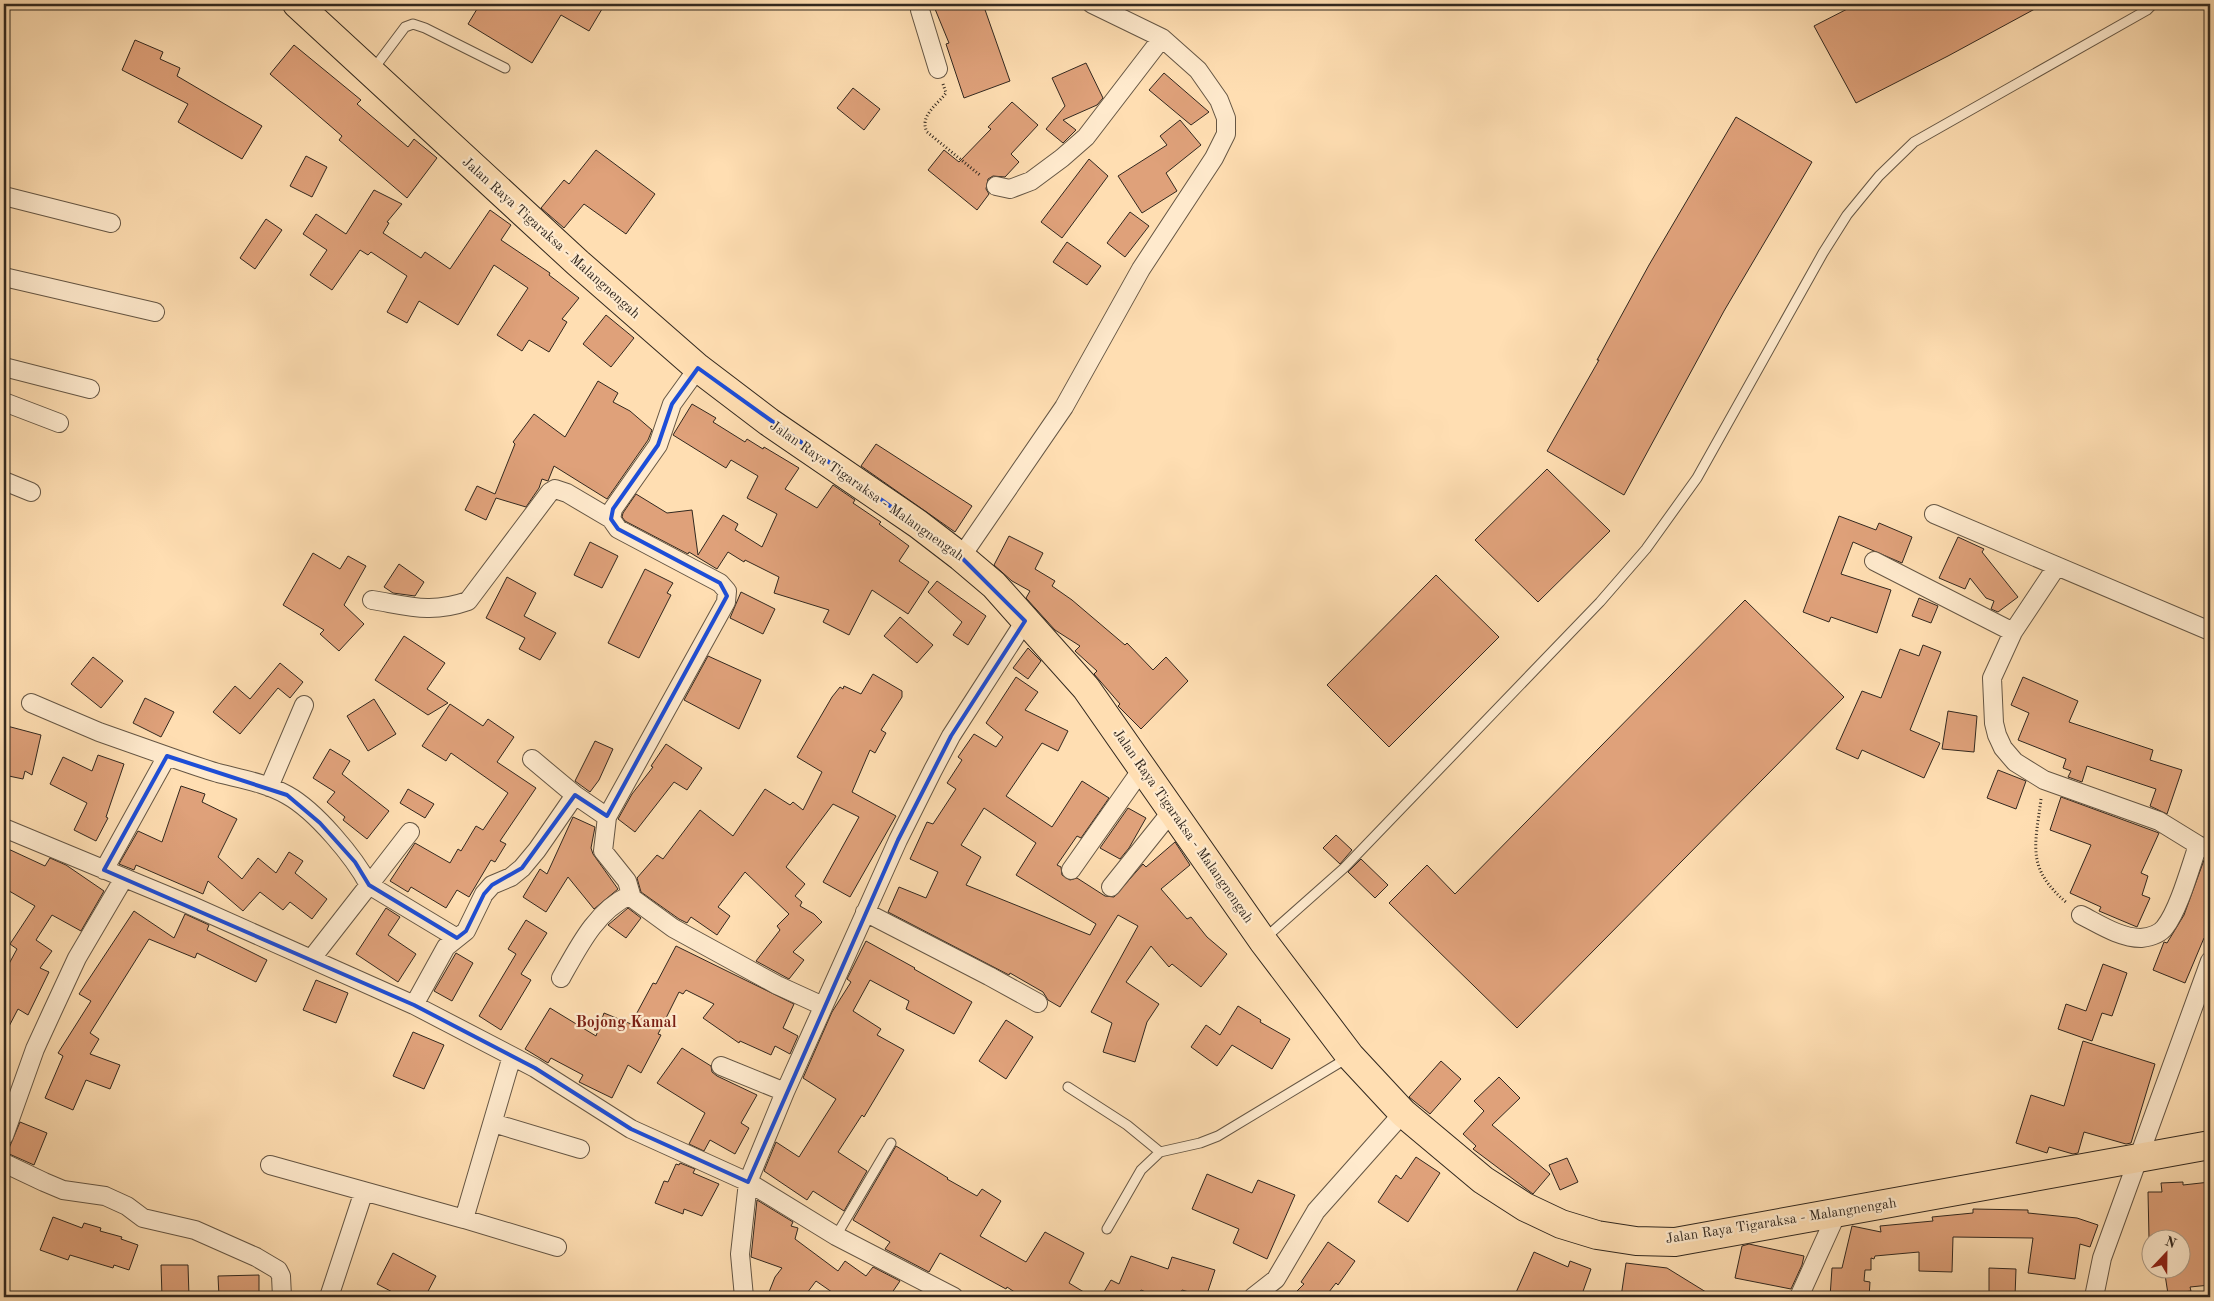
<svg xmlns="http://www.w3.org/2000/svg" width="2214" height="1301" font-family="'Old Standard TT',serif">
	<rect width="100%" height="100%" fill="#ffdeb2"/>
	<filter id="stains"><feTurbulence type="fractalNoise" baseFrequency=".004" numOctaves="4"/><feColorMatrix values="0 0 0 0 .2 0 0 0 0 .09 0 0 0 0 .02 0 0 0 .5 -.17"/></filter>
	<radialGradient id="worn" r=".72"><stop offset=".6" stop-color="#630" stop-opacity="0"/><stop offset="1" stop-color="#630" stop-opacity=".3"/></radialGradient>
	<path fill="#dfa17a" stroke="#32281f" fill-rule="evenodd" d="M480,4H605L589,31L561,15L532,63L468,24Z
		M947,4H983L1010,81L964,98L946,44L949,43L935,9Z
		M1857,4H2044L1948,56L1856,103L1814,26Z
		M135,40L163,52L160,59L180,68L177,76L262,126L242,159L178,122L188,104L122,70Z
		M294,45L361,100L357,104L408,147L414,139L437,158L407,198L339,140L342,136L270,74Z
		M1086,63L1103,98L1097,105L1063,120L1076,130L1063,143L1046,129L1065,106L1052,78Z
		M1164,73L1209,112L1191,125L1149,90Z
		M853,88L880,109L864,130L837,108Z
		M1012,102L1038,125L1011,154L1019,162L1005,177L993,176L988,179L986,189L989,194L977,210L928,170L944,150L959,162L991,129L988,127Z
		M1736,117L1812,162L1724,311L1624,495L1547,451L1599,360H1597L1649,265Z
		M1180,120L1201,145L1166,173L1177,191L1142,213L1118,176L1167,145L1160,136Z
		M596,150L655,194L626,234L584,204L564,228L541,208L564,180L569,184Z
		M306,156L327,167L312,197L290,186Z
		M1089,159L1108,176L1062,238L1041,222Z
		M374,190L402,204L387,222L389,223L383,233L421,258L425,252L450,269L490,210L511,225L501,240L550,273L549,275L579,298L562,319L567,322L549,352L529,340L522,351L497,335L528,288L494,265L458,325L419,301L407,323L387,312L407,276L371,252L368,255L360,250L332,290L310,275L327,250L303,234L316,214L346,234Z
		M1130,212L1149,226L1125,257L1107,243Z
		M266,219L282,230L255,269L240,258Z
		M1067,242L1101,266L1087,285L1053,262Z
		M606,315L634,338L611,367L583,344Z
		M598,381L618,393L613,402L630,411L652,430L648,440L607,499L554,466L548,481L542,479L539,488L526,507L496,498L486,520L465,510L477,486L495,494L515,444L513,442L534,414L565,437Z
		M692,404L716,418L713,422L745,442L747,439L763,449L764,447L799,468L785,489L817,508L833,485L855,500L853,503L881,522L879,524L909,546L899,561L929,582L908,614L872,590L849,635L823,622L829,610L774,593L779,577L745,560L744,562L728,552L717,569L689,552L688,554L625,521L622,517L623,513L636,494L667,513L692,510L698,555L723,515L738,524L735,530L762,547L777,514L747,498L758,476L731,460L726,468L673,435Z
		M876,444L972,506L955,532L861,466Z
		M1547,469L1610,531L1538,602L1475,540Z
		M1839,516L1876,530L1879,523L1912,537L1902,563L1853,542L1841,574L1891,590L1877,633L1831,617L1829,622L1803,612Z
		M1009,536L1043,553L1035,569L1055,581L1052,586L1072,600L1125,645L1127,643L1153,670L1166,657L1188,681L1141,729L1118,706L1120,704L1094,674L1097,671L1075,651L1080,646L1055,630L1026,598L1030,591L1012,581L994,565Z
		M1958,537L1984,549L1982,552L2018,597L1998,612L1991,609L1994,601L1986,598L1970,578L1965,589L1939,578Z
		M590,542L618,556L602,588L574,575Z
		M313,553L340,569L348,556L366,566L344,605L364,624L339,651L320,634L324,630L283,605Z
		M399,564L424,582L415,596L393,593L384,587Z
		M645,569L673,583L667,593L671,595L639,658L608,643Z
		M1436,575L1499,637L1389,747L1327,685Z
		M507,577L536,593L524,616L556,633L540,660L519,649L525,638L486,618Z
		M937,581L986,616L968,645L953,635L962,622L928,592Z
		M741,592L775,609L763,634L730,618Z
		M1919,598L1938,606L1931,623L1912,616Z
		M1745,600L1844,697L1517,1028L1389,903L1427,865L1455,894Z
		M900,617L933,645L917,663L884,636Z
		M404,636L445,663L427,689L448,703L428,715L375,680Z
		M1923,645L1941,652L1910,730L1940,743L1924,778L1862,750L1858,759L1836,749L1862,691L1881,698L1900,649L1919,656Z
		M1028,648L1041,661L1028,679L1013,668Z
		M708,656L761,680L739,729L684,700Z
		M93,657L123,681L101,708L71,684Z
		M280,663L303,682L290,698L278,688L240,734L213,712L235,686L250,699Z
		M873,674L902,691V697L881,730L886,733L875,753L870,750L852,792L896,816L850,897L823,882L859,817L833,804L786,867L805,884L795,896L802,902L800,906L814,914L822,922L793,952L804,960L789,979L756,961L780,930L777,926L789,914L745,872L718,907L730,916L717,935L691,917L687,923L679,919L641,892L637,878L657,855L663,859L700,810L733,836L765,789L790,805L793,802L803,810L822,772L797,757L832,697L840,687L843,689L844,686L861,694Z
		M1016,677L1038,692L1025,710L1068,731L1058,751L1042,743L1006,796L1052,827L1082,781L1109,798L1081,838L1077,836L1057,865L1061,867L1062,875L1070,880L1077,878L1105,896L1114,897L1143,864L1146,867L1175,842L1190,865L1161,889L1187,919L1191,917L1207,937L1227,954L1201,987L1172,964L1169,967L1151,946L1126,982L1159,1004L1147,1022L1135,1062L1103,1052L1112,1023L1091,1012L1138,926L1118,915L1060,1007L1048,1000L1043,992L1010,973L1009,975L888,912L899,887L926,898L938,872L910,859L927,822L933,824L956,789L947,783L962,760L958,757L974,734L996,747L1003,737L986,723ZM984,808L1036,843L1016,875L1096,924L1090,935L966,885L981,857L961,845Z
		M2023,677L2078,701L2069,722L2153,750L2150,760L2182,770L2167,814L2150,806L2156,789L2087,766L2082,782L2068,777L2071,771L2063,768L2066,759L2018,740L2029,713L2011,705Z
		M145,698L174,712L161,737L133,723Z
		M374,699L396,734L368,751L347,716Z
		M450,704L483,726L488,719L514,737L497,762L536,788L500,841L506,844L495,862L491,860L469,897L457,890L446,908L411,887L408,892L390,881L415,843L450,863L458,849L461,851L476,826L483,830L508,793L451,753L446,761L422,746Z
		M1948,711L1977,716L1974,752L1942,749Z
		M7,726L41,735L32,775L25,771L23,779L4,775V738Z
		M595,741L613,749L599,780L590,792L575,781Z
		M666,744L702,768L687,790L674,782L635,832L618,819L632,794L653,767L651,766Z
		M330,749L350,761L342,774L389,811L367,839L343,820L345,817L327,802L335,792L313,778Z
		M98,755L124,764L106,817L108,818L96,841L74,830L87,803L50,784L63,757L92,771Z
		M1998,770L2026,781L2016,809L1987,798Z
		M181,786L205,794L202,802L237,819L218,857L242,879L258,858L276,873L289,852L303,861L295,873L327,899L312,919L290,902L283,910L260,892L243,911L208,881L203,894L136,865L134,870L119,864L138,831L162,842Z
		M408,789L434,804L425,818L400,803Z
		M2061,797L2159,833L2141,873L2148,876L2142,895L2150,898L2137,927L2099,911L2101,907L2070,893L2091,845L2050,830Z
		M1128,808L1146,818L1129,848L1120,859L1100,848Z
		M573,817L595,827L591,848L593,854L618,889L594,909L568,877L546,912L523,897L540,869L547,874Z
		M1336,835L1352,850L1340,864L1323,848Z
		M4,847L45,866L50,858L66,865L104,891L81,931L52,915L36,940L52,951L40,968L49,972L28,1015L18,1009L4,1036V973L17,949L10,944L35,906L4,888Z
		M1361,859L1388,885L1375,898L1348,872Z
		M2204,860H2210V941L2204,938L2185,983L2153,970L2164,942L2167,943L2184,915Z
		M386,908L400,917L388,935L416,954L398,982L356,954Z
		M628,908L641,918L626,938L608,925Z
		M134,911L174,938L185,914L209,925L207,930L267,960L256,982L197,953L195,958L149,939L90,1033L99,1039L90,1054L120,1065L110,1089L86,1080L73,1110L45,1098L63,1056L58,1053L91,1001L79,994Z
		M526,920L547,933L521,974L531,980L501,1030L479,1016L516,954L508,949Z
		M866,941L915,968L914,969L972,1002L954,1034L906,1009L909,1001L870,980L853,1011L881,1029L877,1035L904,1050L864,1117L862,1115L838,1152L867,1171L844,1211L813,1191L807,1200L764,1171L776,1142L799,1157L836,1099L803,1078L832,1012L851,982L847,979Z
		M676,946L794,1004L783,1028L798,1036L790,1054L775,1046L771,1055L740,1041L739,1043L703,1018L714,1004L686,990L683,994L679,992L658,1034L661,1035L641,1073L628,1065L612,1098L579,1082L583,1075L551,1058L548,1063L525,1049L550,1008L596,1036L604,1013L631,1024L653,983L656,984Z
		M456,953L473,963L452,1001L434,991Z
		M2103,964L2127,973L2112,1016L2102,1013L2092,1041L2058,1029L2066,1004L2086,1011Z
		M316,980L348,993L336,1023L303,1010Z
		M1238,1006L1261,1020L1260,1022L1290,1039L1272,1069L1232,1045L1217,1066L1191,1047L1206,1025L1220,1035Z
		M1006,1020L1033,1037L1006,1079L979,1061Z
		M413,1032L444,1045L424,1089L393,1076Z
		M2083,1041L2155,1064L2131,1143L2126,1144L2084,1132L2078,1153L2073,1154L2049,1147L2047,1153L2016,1143L2031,1095L2064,1106Z
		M682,1048L711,1066L712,1072L717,1076L757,1095L741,1123L749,1128L735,1154L710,1140L704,1151L689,1144L705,1113L657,1083Z
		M1441,1061L1461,1079L1430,1114L1409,1097Z
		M1499,1077L1520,1098L1492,1125L1550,1174L1533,1194L1473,1149L1476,1146L1463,1134L1484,1111L1474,1101Z
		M20,1122L47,1133L34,1165L7,1153Z
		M896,1146L948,1178L947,1179L977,1196L982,1189L1001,1201L980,1236L1026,1262L1045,1232L1084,1253L1069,1283L1092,1297H1022L1007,1287L1006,1289L940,1253L929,1272L885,1249L890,1242L853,1220Z
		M1416,1157L1440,1173L1408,1222L1378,1202L1396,1175L1401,1179Z
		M1567,1158L1578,1182L1560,1190L1549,1165Z
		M680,1163L695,1169L693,1173L719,1184L702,1216L684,1209L683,1214L655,1203L664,1181L668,1182L676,1164L679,1165Z
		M1207,1174L1252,1193L1258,1180L1295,1195L1267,1259L1233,1243L1239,1229L1192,1209Z
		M2183,1182V1185L2210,1182V1285L2190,1287L2191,1291L2168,1294L2164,1268H2182V1238H2149L2148,1192H2162L2161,1183Z
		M757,1200L793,1222L791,1226L798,1228L795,1239L838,1271L845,1261L866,1276L873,1267L900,1281L889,1297H839L816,1281L804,1297H767L775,1277L782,1268L751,1257Z
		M1973,1209L2028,1210V1213L2077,1218L2098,1225L2090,1247L2080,1244L2075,1279L2028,1273L2033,1238L1953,1237L1952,1272L1919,1271V1252L1875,1256L1874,1259L1871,1258V1270H1865L1864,1281L1870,1282L1869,1297H1830L1832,1268H1842L1852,1226L1881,1232L1880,1226L1933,1221L1932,1217L1973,1213Z
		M53,1217L82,1228L84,1223L101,1228L100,1231L122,1237L121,1239L138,1245L129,1270L114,1265L113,1268L70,1255L68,1260L40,1250Z
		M1328,1242L1355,1261L1338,1285L1336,1283L1325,1297H1291L1304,1284L1301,1282Z
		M1749,1244L1804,1256L1802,1265L1791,1289L1735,1278L1742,1246Z
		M1534,1252L1568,1267L1570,1261L1591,1269L1581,1297H1514Z
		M393,1253L436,1276L425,1297H402L377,1284Z
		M1131,1256L1168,1269L1172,1257L1215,1270L1206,1297L1182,1290L1179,1297H1166L1154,1293L1153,1295L1141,1290L1138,1295L1141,1297H1101L1111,1280L1119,1284Z
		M1626,1263L1667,1268L1714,1297H1621Z
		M161,1265H188L189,1297H162Z
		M1989,1268L2016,1269L2015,1297H1989Z
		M259,1275V1297H219L218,1276Z"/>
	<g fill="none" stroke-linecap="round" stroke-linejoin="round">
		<g stroke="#655644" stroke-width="11">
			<path id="service" d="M372,71L405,27L413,24L425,28L505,68
				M1264,939L1344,868L1600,602L1646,549L1697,478L1823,253L1847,215L1879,176L1914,142L2147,10L2153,4
				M1068,1087L1127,1125L1160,1152
				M1107,1229L1141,1170L1160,1152L1200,1143L1218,1136L1349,1057
				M836,1236L891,1143"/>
		</g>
		<g stroke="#655644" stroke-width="20">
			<path id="minor" d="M921,4L920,10L938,69
				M996,186L1010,189L1031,181L1062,158L1086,137L1162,38
				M4,196L111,223
				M4,277L155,312
				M4,367L90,389
				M4,402L59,423
				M4,481L31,492
				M1934,514L2210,631
				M611,519L613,509L658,445L672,404L698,368
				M961,557L1064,407L1141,269L1214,158L1226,134V118L1219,100L1198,70L1162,38L1092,4
				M1874,561L2013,632L1992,678L1994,723L1997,735L2003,748L2015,762L2044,780L2159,821L2198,845L2210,850
				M372,600C409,606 431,614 468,601L550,492L555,489L567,493L611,519L618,529L720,583L727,591L726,602L607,817
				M2013,632L2057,566
				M31,703L99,732L167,756
				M532,759L575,795L607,817L603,851L627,881L632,898L673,928L777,985L823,1006
				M269,787L304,705
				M4,828L190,905L414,1005L535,1068L631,1129L748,1182L836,1236L954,1297
				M410,832L369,885L457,938
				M104,870L167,756C184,762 201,768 218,773C241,779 266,783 287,795C316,811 354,857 369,885L312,958
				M1071,870L1142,769
				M1111,887L1171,812
				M865,912L989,976L1038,1003
				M2081,915C2099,924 2120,938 2141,938C2150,937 2160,934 2165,927C2179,909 2190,868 2198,845
				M561,978C579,946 596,911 630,895
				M414,1005L446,947L466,931L484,894L492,885L511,877L522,868L537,850L575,795
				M721,1066L785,1092
				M493,1123L580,1149
				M4,1136L35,1049L52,1012L77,958L124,878
				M4,1163L44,1182L63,1190L105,1196L127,1206L143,1218L195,1230L256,1257L278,1270L281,1276L282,1297
				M270,1165L464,1219L512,1056
				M464,1219L557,1247
				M329,1297L364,1191
				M744,1297L740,1254L748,1182L785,1092L898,840L933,770L951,736L1025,621
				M1253,1297L1276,1279L1316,1211L1403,1113
				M1799,1297L1837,1213
				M2094,1297L2102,1258L2210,961"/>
		</g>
		<g stroke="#32281f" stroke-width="30">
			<path id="primary" d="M297,4L578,263L698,368L769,422L918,524L961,557L994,585L1086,688L1263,941L1350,1056L1403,1113L1483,1180L1525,1207L1561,1224L1597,1235L1636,1241L1675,1242L2210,1145"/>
		</g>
		<path stroke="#32281f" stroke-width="3" stroke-dasharray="1 2.5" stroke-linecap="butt" d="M943,84L946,93C937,105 919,116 927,132L981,176
			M2041,799C2035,847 2026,868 2067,903"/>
		<use href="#service" stroke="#ffeacd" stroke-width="9"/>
		<use href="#minor" stroke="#ffeacd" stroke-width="18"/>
		<use href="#primary" stroke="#ffdeb2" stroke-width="28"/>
	</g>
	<path fill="none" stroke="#1d4ed8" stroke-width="4" stroke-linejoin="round" d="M698,368L961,557L1025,621L951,736L898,840L748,1182L631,1129L535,1068L414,1005L104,870L167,756L287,795L320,823L355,862L369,885L457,938L466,931L484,894L492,885L522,868L575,795L607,816L727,596L720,583L618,529L611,519L613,509L658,445L672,404Z"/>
	<g text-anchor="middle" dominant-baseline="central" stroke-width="4.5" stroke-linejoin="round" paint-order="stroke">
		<g font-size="14" fill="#32281f" stroke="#ffeacd">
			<text transform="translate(551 238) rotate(42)">Jalan Raya Tigaraksa - Malangnengah</text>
			<text transform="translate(867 491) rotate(35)">Jalan Raya Tigaraksa - Malangnengah</text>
			<text transform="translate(1183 826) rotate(55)">Jalan Raya Tigaraksa - Malangnengah</text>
			<text transform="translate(1781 1221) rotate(-9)">Jalan Raya Tigaraksa - Malangnengah</text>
		</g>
		<g font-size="16" font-weight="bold" fill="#7a1f14" stroke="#ffeacd">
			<text x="626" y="1023">Bojong Kamal</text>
		</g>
	</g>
	<rect width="2214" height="1301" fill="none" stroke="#ffdeb2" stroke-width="20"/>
	<rect x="5" y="5" width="2204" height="1291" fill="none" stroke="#32281f" stroke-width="2.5"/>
	<rect x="10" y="10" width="2194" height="1281" fill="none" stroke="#32281f"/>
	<g transform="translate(2166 1254) rotate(22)"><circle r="24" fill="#ffeacd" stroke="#ad9c87"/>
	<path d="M0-4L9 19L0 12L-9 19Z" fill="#8f2418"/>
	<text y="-8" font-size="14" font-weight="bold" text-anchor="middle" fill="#32281f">N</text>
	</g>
	<rect width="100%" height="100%" filter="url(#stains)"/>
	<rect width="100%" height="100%" fill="url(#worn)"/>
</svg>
